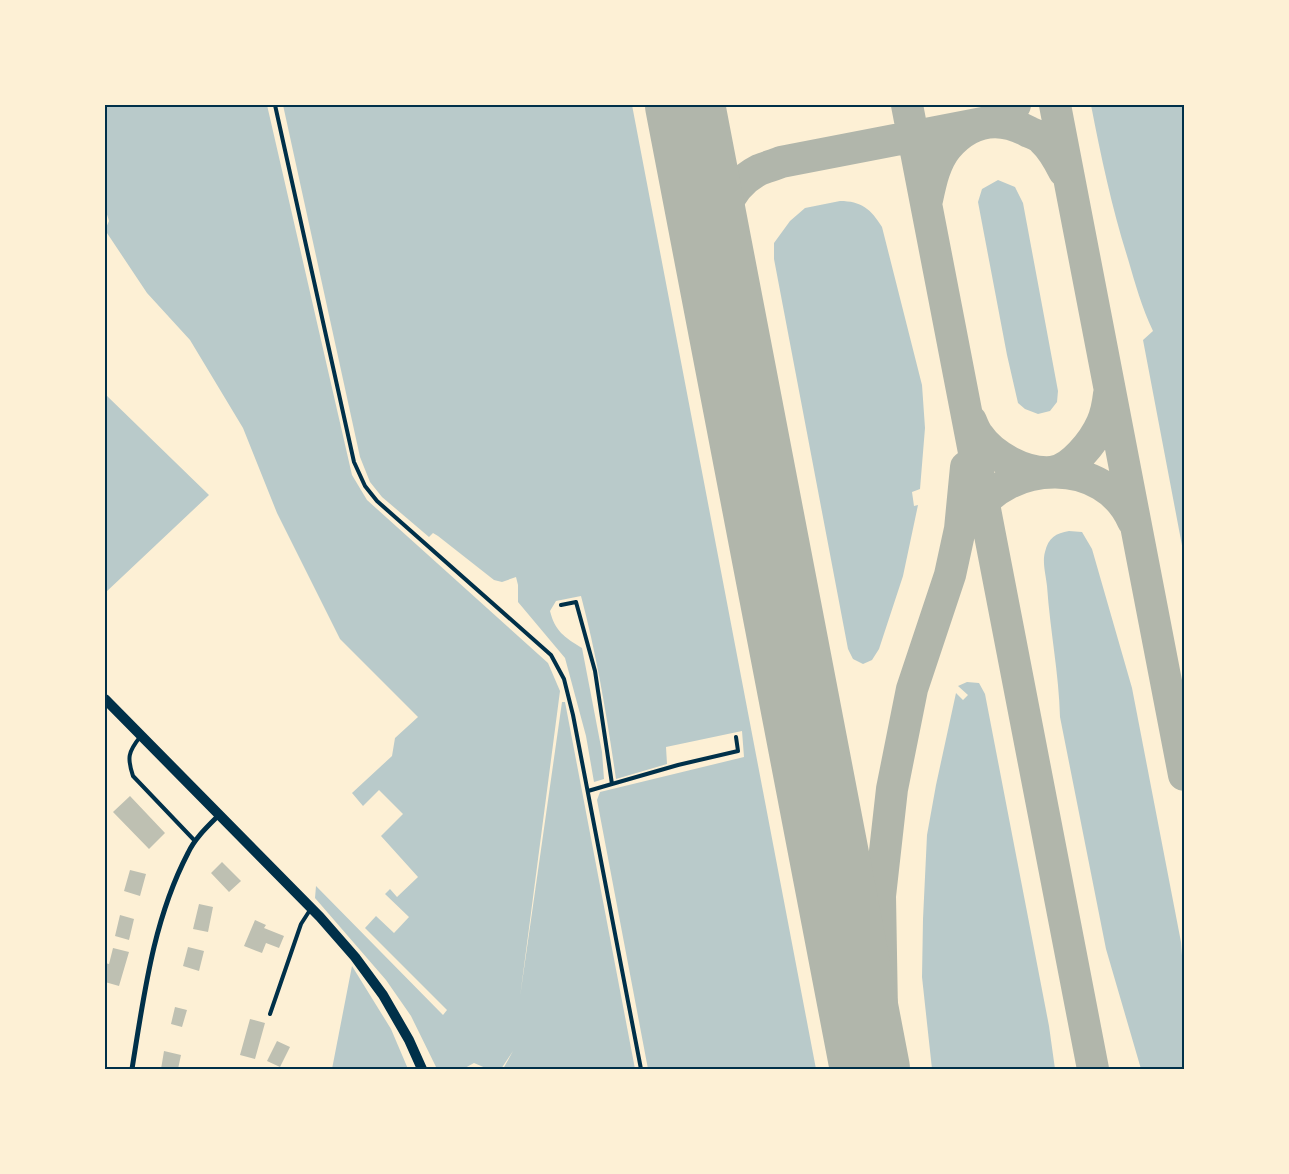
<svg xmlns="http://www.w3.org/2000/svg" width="1289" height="1174" font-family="'Fira Sans Condensed',sans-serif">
	<rect width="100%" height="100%" fill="#fdf0d5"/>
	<path fill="#b9caca" d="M105,105H267L352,475L367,500L548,663L560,691L520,997L562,702H565L635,1069H503L513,1051L501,1069H488L474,1063L463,1069H437L411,1016L386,980L315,898L316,886L443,1015L447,1010L365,928L376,916L394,933L409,917L385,894L390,889L397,897L418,877L381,836L403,814L379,790L363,806L352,793L392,756L395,738L418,717L340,639L277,513L243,428L190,340L147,293L105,230L109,221L105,208Z
		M283,105H632L816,1069H648L597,800L600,792L744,757L742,731L666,747L667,764L616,779C607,717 597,656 581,596L556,601L550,611C555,631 564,637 582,648L602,752L604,779L594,782L586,736L565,658L518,602V585L516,577L502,582L494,580L438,536L433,533L429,537L382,497L370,482L360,457Z
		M1091,105H1184V556L1143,340L1153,331C1142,308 1135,283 1128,259C1112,208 1101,157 1091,105Z
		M998,180L1015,187L1023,203L1058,391L1057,402L1050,411L1038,414L1025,409L1018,403L1007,355L978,202L982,189Z
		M840,201C861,201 871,209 882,227L922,385L925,428L920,489L912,492L914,506L918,505L903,576L879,649L872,660L863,664L853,659L848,649L774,259V243L790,221L805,208Z
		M105,394L209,495L105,593Z
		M1069,531L1082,532L1092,549L1132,688L1181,942L1184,983V1069H1141L1106,949L1060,717C1059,674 1050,630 1047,586C1046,576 1042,562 1045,552C1048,538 1056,533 1069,531Z
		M967,682L979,683L985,694L1049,1026L1055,1069H932L922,977L923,919L927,835L936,785L956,693L963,700L968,695L958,686Z
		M352,966L391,1029L408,1069H332Z"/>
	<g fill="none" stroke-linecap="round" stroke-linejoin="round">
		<path stroke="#b1b6ab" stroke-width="32" d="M907,105L1093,1069
			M1055,105L1184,775
			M927,200C931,181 935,162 947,147C970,120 999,115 1029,132C1034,134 1039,136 1042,139C1052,148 1058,159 1064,171
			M716,264C717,228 722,189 759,170C766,167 774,165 781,162L988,122L1003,114L1015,105
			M971,421C973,426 975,431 978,435C992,456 1025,474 1051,472C1072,470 1094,441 1102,423C1106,414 1108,403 1109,394
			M973,515C1008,459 1105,456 1133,521
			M883,1069L880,896L892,789L912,689L950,575L960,529L966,467"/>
		<path stroke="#b1b6ab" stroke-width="80" d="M685,105L870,1069"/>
	</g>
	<path fill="#bec0b2" d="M130,796L165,833L149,849L113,812Z
		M222,862L241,881L229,892L211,873Z
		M130,870L146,874L140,896L124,891Z
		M199,904L213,907L208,932L193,929Z
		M120,915L134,919L129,940L115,936Z
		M255,920L266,925L264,928L284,936L279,948L266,943L262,953L244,946Z
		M188,947L204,951L199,971L183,966Z
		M113,948L129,952L119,986L105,982L107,975H105V963L109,964Z
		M175,1007L187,1010L182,1027L171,1024Z
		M250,1019L265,1023L255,1059L240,1055Z
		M277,1041L290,1047L280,1067L267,1061Z
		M164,1051L181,1055L178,1069H161Z"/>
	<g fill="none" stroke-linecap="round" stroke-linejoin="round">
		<path stroke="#003049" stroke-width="4" d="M275,105L354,462L365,486L377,501L551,655L564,679L573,715L641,1069
			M561,605L576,602L595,671L612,784L588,791
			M140,737C128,752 127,758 133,776L195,841
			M612,784L678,765L738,751L736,737
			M270,1014L301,924L310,910"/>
		<path stroke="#003049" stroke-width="5" d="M132,1069C144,995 153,920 188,853C195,838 208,826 219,815"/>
		<path stroke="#003049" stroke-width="10" d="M105,699L320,917L355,957L383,995L409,1040L422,1069"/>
	</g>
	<rect width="1289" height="1174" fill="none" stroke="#fdf0d5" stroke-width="212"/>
	<rect x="106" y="106" width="1077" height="962" fill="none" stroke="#003049" stroke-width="2"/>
</svg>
